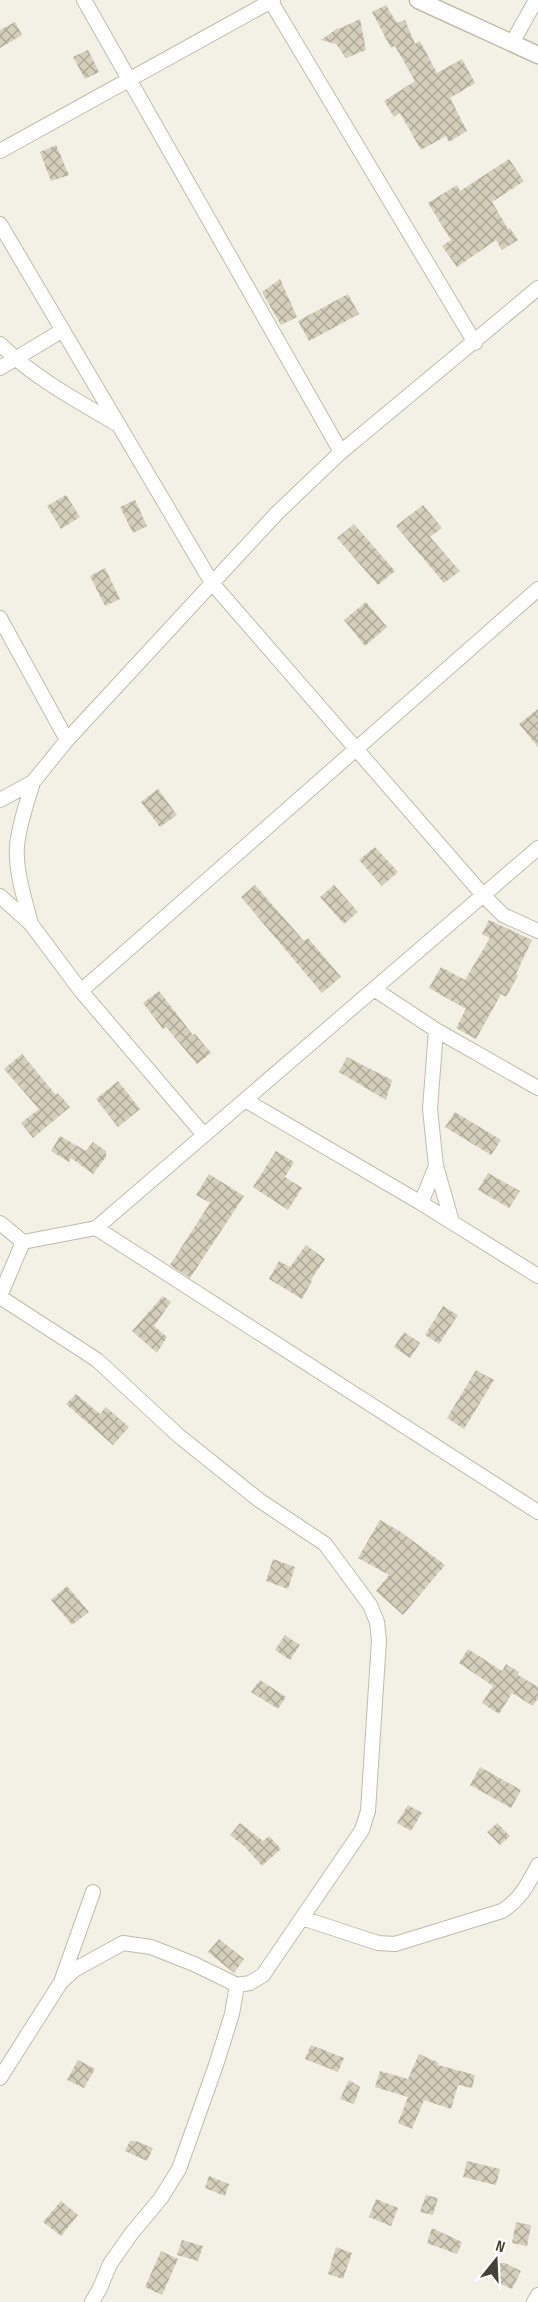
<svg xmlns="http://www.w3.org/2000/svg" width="538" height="2302" font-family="'Sofia Sans Condensed',sans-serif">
	<defs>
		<pattern id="building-cross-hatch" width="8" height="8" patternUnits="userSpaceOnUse" patternTransform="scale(1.5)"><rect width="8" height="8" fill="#d4ceba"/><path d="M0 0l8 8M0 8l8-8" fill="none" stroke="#aea998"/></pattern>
	</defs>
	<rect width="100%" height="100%" fill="#f3f0e5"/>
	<path fill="url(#building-cross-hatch)" d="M386,5L397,23L405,20L415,44L420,41L437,73L462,59L475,83L450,98L467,131L449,142L446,136L421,150L400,113L394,117L384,101L415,81L395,46L391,48L372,12Z
		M360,19L366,50L346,58L336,44L321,40L338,28L339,29Z
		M15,22L22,35L0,48V30Z
		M88,50L99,72L85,79L73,57Z
		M56,145L69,175L51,181L40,152Z
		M509,159L524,181L492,202L508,229L510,228L518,240L502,250L496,240L457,267L442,246L451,240L428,203L457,185L460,191Z
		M280,279L297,317L281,325L262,292Z
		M348,294L359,314L309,341L298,321Z
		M66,495L80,517L61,529L47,506Z
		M135,500L147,526L133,533L120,507Z
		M423,505L442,528L430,537L460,571L444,583L396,526Z
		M354,524L395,571L378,585L337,538Z
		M105,568L120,599L105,606L90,576Z
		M366,602L387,627L365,646L344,620Z
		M538,709V747L519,724Z
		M158,789L177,815L160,827L141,802Z
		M375,847L398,872L382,886L359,860Z
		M255,885L304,941L308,938L341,977L322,993L241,897Z
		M334,885L358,912L344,924L320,897Z
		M489,920L532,940L516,974L518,976L506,997L501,994L476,1039L456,1028L466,1009L429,988L441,967L465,980L490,938L482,934Z
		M159,991L193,1035L195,1034L211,1053L197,1064L166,1027L163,1029L143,1003Z
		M22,1054L56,1095L58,1093L70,1107L33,1138L21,1123L39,1109L4,1069Z
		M347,1057L392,1080L386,1100L339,1072Z
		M118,1081L140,1109L118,1127L96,1099Z
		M455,1112L501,1140L491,1155L445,1127Z
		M60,1136L86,1151L93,1142L106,1151V1157L93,1174L71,1158L69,1162L51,1151Z
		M276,1151L294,1162L285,1177L302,1188L288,1210L253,1187Z
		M488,1173L520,1191L509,1208L478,1190Z
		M209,1174L244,1196L190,1278L170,1265L210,1203L196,1195Z
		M306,1245L325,1259L311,1280L312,1281L302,1299L269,1279L279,1261L290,1267Z
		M163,1296L171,1302L154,1326L167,1337L157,1353L132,1331Z
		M443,1306L458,1315L439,1344L425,1335Z
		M404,1332L420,1343L410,1358L394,1347Z
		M476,1370L494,1380L464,1429L447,1418Z
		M76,1394L100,1414L106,1407L129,1427L113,1445L66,1404Z
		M380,1520L401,1532L445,1565L403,1615L376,1591L389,1575L358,1558Z
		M273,1559L295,1567L288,1589L266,1581Z
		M67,1586L89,1612L72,1625L51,1600Z
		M285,1635L300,1645L290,1660L275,1650Z
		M468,1649L502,1671L506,1664L519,1672L518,1675L538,1687V1698L533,1706L512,1693L499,1714L482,1703L493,1686L459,1663Z
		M260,1680L286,1697L278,1709L251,1692Z
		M480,1767L521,1790L511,1808L470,1785Z
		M408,1805L422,1813L411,1831L397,1823Z
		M240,1823L263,1841L269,1836L281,1849L262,1866L244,1846L230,1835Z
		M497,1823L510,1836L500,1845L487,1832Z
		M219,1939L244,1959L234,1973L208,1952Z
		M311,2045L344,2058L338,2072L305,2059Z
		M419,2054L439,2063L438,2065L475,2075L472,2088L458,2085L451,2109L424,2100L412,2129L398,2123L408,2097L375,2087L380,2071L408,2079Z
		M78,2060L95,2069L84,2088L67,2080Z
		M349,2080L360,2087L354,2104L340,2099Z
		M130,2141H136L153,2148L147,2161L125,2151Z
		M467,2161L500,2169L496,2185L463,2177Z
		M209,2176L229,2184L225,2196L205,2188Z
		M426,2195L438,2198L433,2215L420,2212Z
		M376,2199L398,2208L391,2226L369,2217Z
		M61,2201L78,2215L61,2236L43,2222Z
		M516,2222L531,2225L527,2246L512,2243Z
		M432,2228L462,2242L457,2254L427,2243Z
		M182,2240L203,2246L198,2261L177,2255Z
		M336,2247L352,2253L343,2279L328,2274Z
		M161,2251L178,2259L162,2295L145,2287Z
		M500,2263H505L521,2271L512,2289L492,2280Z"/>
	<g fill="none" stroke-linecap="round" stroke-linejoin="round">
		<g stroke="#c1bcaa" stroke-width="16">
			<path id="minor" d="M84,0L341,452
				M270,0L475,343
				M512,43L536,0
				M0,151L273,0
				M0,224L212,583L483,895L503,915L538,931
				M0,344C33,377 77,401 117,424
				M0,368L63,330
				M0,618L67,740
				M0,800L33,782L67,740L277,513L341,452L538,288
				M0,896L31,924L81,991L204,1135
				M31,924C25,899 15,872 17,846C19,824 27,803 33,782
				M374,989L436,1030L538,1088
				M81,991L538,589
				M436,1030L430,1109L436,1166L452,1222
				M245,1100L421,1203L538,1276
				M421,1203L436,1166
				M0,1223L23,1242L96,1228L538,848
				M96,1228L538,1512
				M0,1296L23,1242
				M0,1297L97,1360L179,1436L259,1500L325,1544L370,1605L377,1622L379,1640L368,1811L362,1830L263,1975L250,1983L237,1985L194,1964L151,1947L123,1943L74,1970L61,1982
				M302,1918L378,1943L395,1944L502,1911C521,1899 528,1884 538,1865
				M0,2078L61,1982L93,1892
				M92,2302L100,2288L110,2264L131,2234L161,2198L179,2169L216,2065L232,2014L237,1985
				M534,2302L538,2295"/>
		</g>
		<g stroke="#c1bcaa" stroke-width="19">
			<path id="tertiary" d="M418,0L538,55"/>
		</g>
		<use href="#minor" stroke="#fff" stroke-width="14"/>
		<use href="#tertiary" stroke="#fff" stroke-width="16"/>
	</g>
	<g transform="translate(496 2260) rotate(18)" stroke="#ffffff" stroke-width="4.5" paint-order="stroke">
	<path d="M0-4.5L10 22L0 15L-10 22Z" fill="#454134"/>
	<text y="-9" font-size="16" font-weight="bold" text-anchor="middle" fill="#454134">N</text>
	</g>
</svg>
